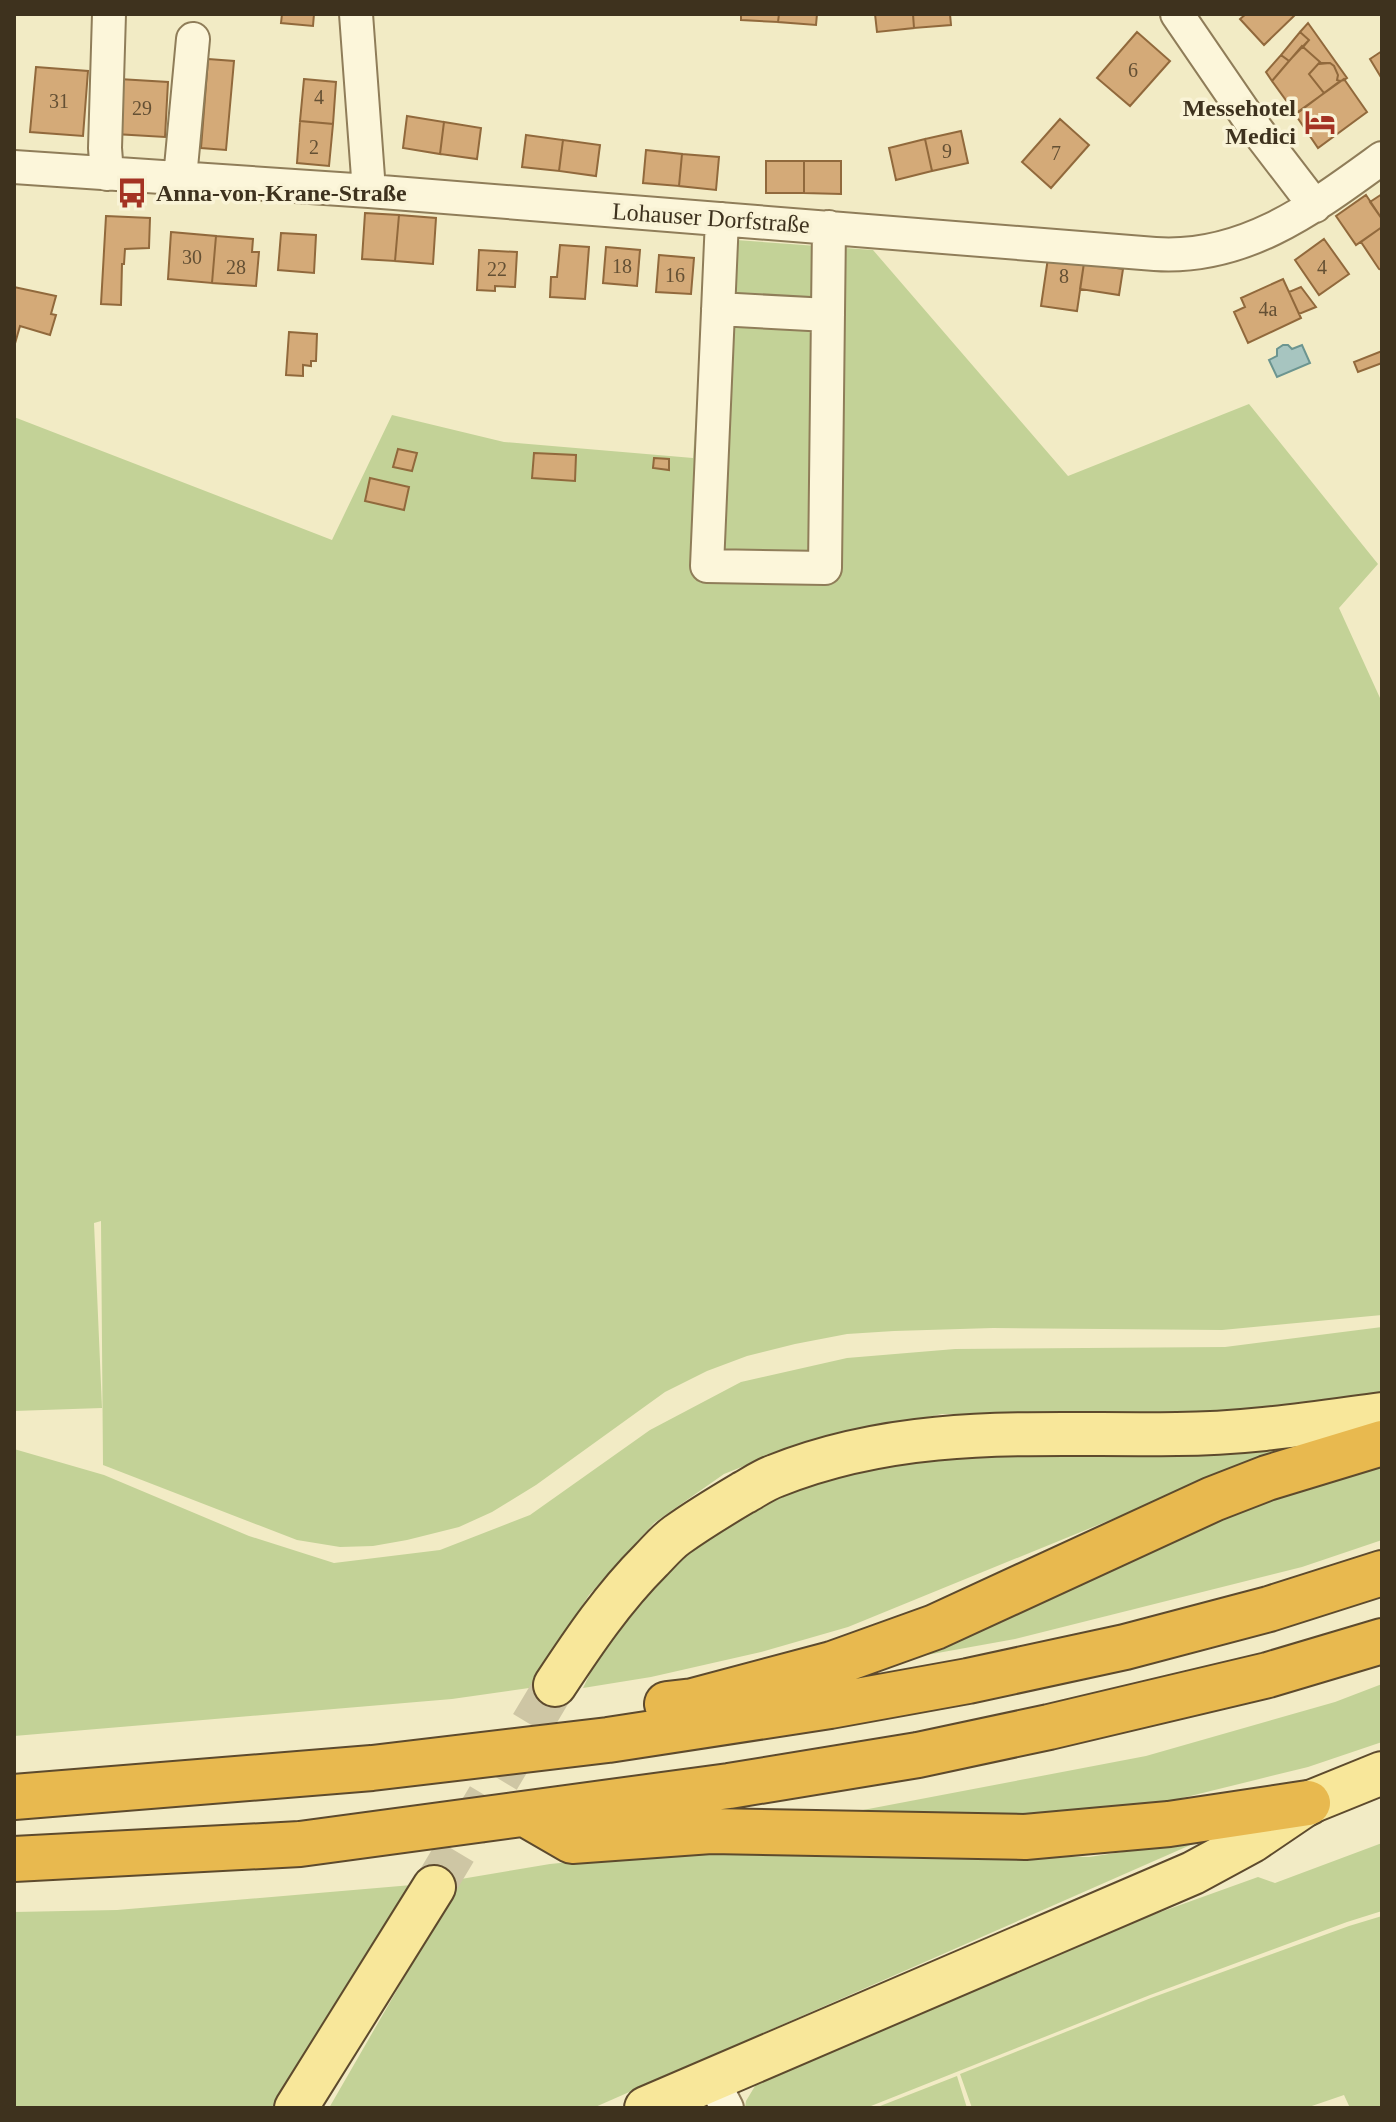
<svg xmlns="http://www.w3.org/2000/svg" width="1396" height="2122" font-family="Georgia,serif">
	<rect width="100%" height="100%" fill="#f2ebc5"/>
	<path fill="#c3d297" d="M708,238L873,250L1068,476L1249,404L1378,564L1339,608L1380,698H1382V1315L1222,1330L993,1328L894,1331L847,1334L795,1344L747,1356L707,1371L665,1392L536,1485L492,1512L459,1527L407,1540L373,1546L340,1547L297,1540L103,1465L101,1221L94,1223L102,1408L14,1411V417L332,540L392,415L504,442L693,458Z
		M1382,1327V1392L1324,1403L1166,1415L942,1414L797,1445L724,1474L654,1523L589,1595L529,1688L452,1699L14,1736V1449L104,1475L249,1536L334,1563L440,1550L530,1515L650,1430L741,1382L847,1358L955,1349L1225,1347Z
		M1331,1439L1186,1489L848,1627L761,1652L651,1677L583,1688L601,1651L658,1577L735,1520L790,1487L883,1461Z
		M1382,1465V1540L1302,1567L1015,1639L849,1669L1281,1491Z
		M1382,1684V1742L1308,1767L1166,1802L1002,1820L842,1814L1146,1756L1335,1702Z
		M1195,1843L593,2108H329L461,1879L550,1864L692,1850L1089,1857L1163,1846Z
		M1382,1843V1911L1347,1922L1150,1995L866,2108H745L746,2101L758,2081L1091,1937L1258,1877L1275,1883Z
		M412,1885L275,2108H14V1912L117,1910Z
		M1382,1916V2108H1350L1344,2095L1306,2108H972L960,2074L1151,1998L1349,1926Z
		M957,2076L967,2108H875Z"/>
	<path fill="#a7c5c0" stroke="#6c9590" stroke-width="2" d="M1283,345H1288L1292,349L1302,345L1310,363L1277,377L1269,360L1277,356V349Z"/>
	<path fill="#d4aa78" stroke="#91693c" stroke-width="2" d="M282,14H314L313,26L281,23Z
		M741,14H779L778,22L741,20Z
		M779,14H817L816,25L778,22Z
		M875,14H913L914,28L877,32Z
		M913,14H950L951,25L914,28Z
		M1246,14H1296L1264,45L1240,19Z
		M1308,23L1347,78L1344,80L1340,81L1337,80L1338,75L1334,66L1330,63L1320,64V62L1303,47L1309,40L1300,32Z
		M1137,32L1170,61L1130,106L1097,78Z
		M1300,32L1309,40L1289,61L1281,55Z
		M1302,46L1320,62L1309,74L1324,93L1296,114L1272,81Z
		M1382,51V79L1370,59Z
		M1281,55L1289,61L1272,81L1266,72Z
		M208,59L234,61L226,150L201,148Z
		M1319,63H1330L1334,66L1338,75L1337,80L1340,81L1324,93L1309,74Z
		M36,67L88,71L83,136L30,132Z
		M119,79L168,82L165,137L115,134Z
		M304,79L336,82L333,124L300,121Z
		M1344,79L1367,112L1318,148L1295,114Z
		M407,116L444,122L440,154L403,148Z
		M1060,119L1089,145L1051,188L1022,162Z
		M300,121L333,124L329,166L297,163Z
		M444,122L481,128L477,159L440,154Z
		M961,131L968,163L932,171L925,139Z
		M526,135L563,140L559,171L522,167Z
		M925,139L932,171L896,180L889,148Z
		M563,140L600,145L596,176L559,171Z
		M646,150L682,154L679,186L643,183Z
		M682,154L719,157L716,190L679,186Z
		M766,161H804V193H766Z
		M804,161H841V194L804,193Z
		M1382,194V219L1370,202Z
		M1366,195L1382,219V227L1356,245L1336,216Z
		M365,213L399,215L395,261L362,259Z
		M399,215L436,218L433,264L395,261Z
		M106,216L150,218L149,248L125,249L124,264H122L121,305L101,304Z
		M1382,227V270L1379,269L1361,242Z
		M171,232L216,236L212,283L168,279Z
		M281,233L316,235L314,273L278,270Z
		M216,236L253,239L252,252H259L256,286L212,283Z
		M1324,239L1349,274L1319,295L1295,260Z
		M560,245L589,247L585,299L550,297L551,277H557Z
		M606,247L640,250L637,286L603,283Z
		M479,250L517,252L515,287L495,286V291L477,290Z
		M659,255L694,258L691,294L656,292Z
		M1048,258L1084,263L1077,311L1041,306Z
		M1084,263L1123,269L1119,295L1080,289Z
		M1283,279L1301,318L1248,343L1234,312L1245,307L1241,298Z
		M14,287L56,296L51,314L56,315L50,335L20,326L14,347Z
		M1301,287L1316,307L1299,314L1289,292Z
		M289,332L317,334L316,361H311V366L303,365V376L286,375Z
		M1382,351V363L1358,372L1354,362Z
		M398,449L417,453L412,471L393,467Z
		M534,453L576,455L575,481L532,478Z
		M654,458L669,459V470L653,468Z
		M370,478L409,487L404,510L365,501Z"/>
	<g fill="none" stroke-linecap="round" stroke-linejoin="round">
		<path stroke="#cec6a4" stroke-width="42" stroke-dasharray="42 21" stroke-linecap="butt" d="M434,1887L555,1685"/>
		<g stroke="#8f7d59" stroke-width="36">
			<path id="minor" d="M356,14L369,191
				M1177,14L1253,125L1315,206
				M14,167L369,191L1155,254C1245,260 1313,208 1382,158
				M107,174L105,148L109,14
				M180,178L193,39
				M722,219L707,566L825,568L829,227
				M718,309L828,315
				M712,2079L727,2108"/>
		</g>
		<g stroke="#5d4a2d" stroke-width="46">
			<path id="major" d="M555,1685C584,1641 613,1598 651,1560C659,1552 667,1542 677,1535C698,1520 721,1506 743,1493C754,1487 764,1480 775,1476C907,1423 1039,1436 1177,1434C1245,1434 1314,1423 1382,1414
				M296,2108L434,1887
				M646,2108L1193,1873L1252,1841L1308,1803L1382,1773"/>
		</g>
		<g stroke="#5d4a2d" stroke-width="48">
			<path id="highway" d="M667,1704L693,1701L832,1664L935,1627L1213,1499L1267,1478L1382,1443
				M14,1797L372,1768L608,1740L830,1706L968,1681L1125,1647L1269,1609L1382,1573
				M527,1815L572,1841L711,1831L1025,1837L1169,1824L1308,1803
				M14,1859L300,1844L729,1786L918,1755L1049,1727L1268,1675L1382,1641"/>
		</g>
		<use href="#minor" stroke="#fcf6da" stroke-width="32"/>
		<use href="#major" stroke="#f8e79a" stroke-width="42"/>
		<use href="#highway" stroke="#e8b94f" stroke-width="44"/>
	</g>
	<defs>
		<g id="hotel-bare" transform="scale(2.4)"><path d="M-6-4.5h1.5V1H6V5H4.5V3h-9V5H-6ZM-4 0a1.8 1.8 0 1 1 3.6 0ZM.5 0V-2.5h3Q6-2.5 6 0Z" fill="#a43323" stroke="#f9f3d6" stroke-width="2.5" paint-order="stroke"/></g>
		<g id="bus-bare" transform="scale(2.4)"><path d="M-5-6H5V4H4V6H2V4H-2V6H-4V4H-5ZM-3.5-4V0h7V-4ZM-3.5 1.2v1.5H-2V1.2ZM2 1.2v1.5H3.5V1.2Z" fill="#a43323" stroke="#f9f3d6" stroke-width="2.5" paint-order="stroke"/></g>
	</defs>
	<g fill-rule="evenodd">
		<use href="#hotel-bare" x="1320" y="122"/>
		<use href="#bus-bare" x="132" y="193"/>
	</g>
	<g text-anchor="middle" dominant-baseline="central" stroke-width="7" stroke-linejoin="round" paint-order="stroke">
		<g font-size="20" fill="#645034">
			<text x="1133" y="70">6</text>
			<text x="319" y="97">4</text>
			<text x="59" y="101">31</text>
			<text x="142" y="108">29</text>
			<text x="314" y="147">2</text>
			<text x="947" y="151">9</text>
			<text x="1056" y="153">7</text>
			<text x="192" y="257">30</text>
			<text x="622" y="266">18</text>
			<text x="236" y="267">28</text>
			<text x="1322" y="267">4</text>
			<text x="497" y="269">22</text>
			<text x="675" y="275">16</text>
			<text x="1064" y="276">8</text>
			<text x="1268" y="309">4a</text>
		</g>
		<g font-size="24" font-weight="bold" fill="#3e321e" stroke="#f9f3d6" text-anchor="end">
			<text x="1296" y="108">Messehotel<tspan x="1296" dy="28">Medici</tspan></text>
			<text x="156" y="193" text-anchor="start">Anna-von-Krane-Straße</text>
		</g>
		<g font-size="24" fill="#3e321e" stroke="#f9f3d6">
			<text transform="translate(711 218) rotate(4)">Lohauser Dorfstraße</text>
		</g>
	</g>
	<rect width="1396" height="2122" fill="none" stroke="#3e321e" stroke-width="32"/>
</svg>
